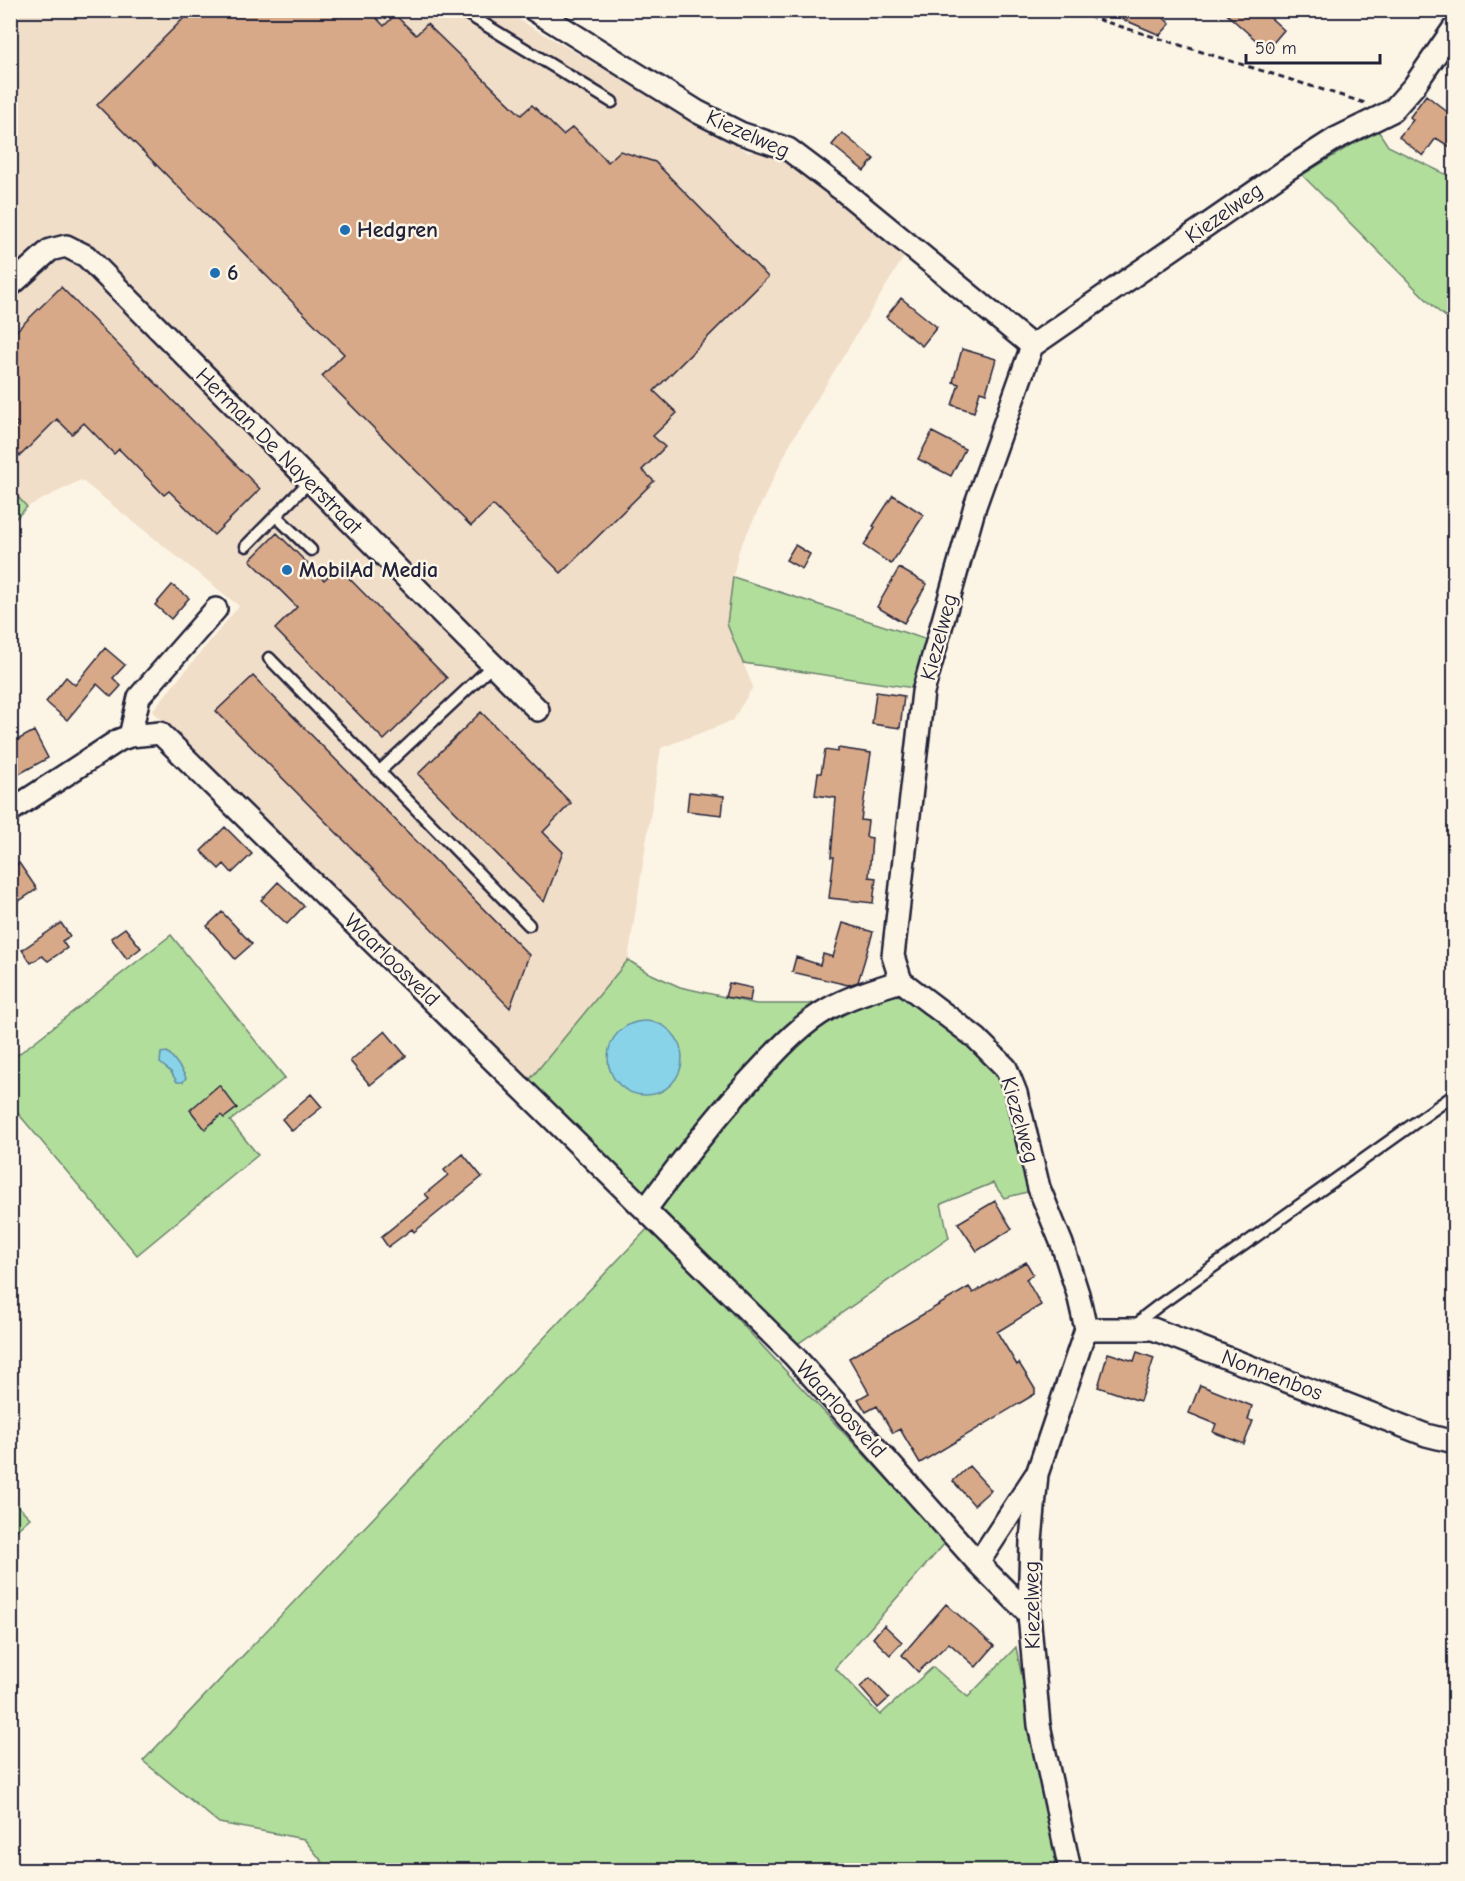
<svg xmlns="http://www.w3.org/2000/svg" width="1465" height="1881" font-family="'Comic Neue',sans-serif">
	<rect width="100%" height="100%" fill="#fcf5e5"/>
	<filter id="ink" filterUnits="userSpaceOnUse"><feTurbulence type="fractalNoise" baseFrequency=".0167" numOctaves="2"/><feDisplacementMap in="SourceGraphic" scale="12" xChannelSelector="R" yChannelSelector="G"/><feConvolveMatrix kernelMatrix="1 2 1 2 8 2 1 2 1" color-interpolation-filters="sRGB"/></filter>
	<g filter="url(#ink)">
		<path fill="#f1dec9" d="M11,11H504L748,152L777,150L905,255L791,442L739,550L733,577L727,624L753,687L732,721L661,748L628,960L527,1083L152,711L239,606L81,480L27,507L11,523Z"/>
		<path fill="#b2de9c" stroke="#6a806c" stroke-width="1.5" d="M1377,129L1388,146L1451,177L1454,173V323L1438,311L1302,175Z
			M11,489L27,507L11,523Z
			M733,577L934,642L927,690L743,663L727,624Z
			M171,935L285,1078L230,1121L258,1155L137,1255L11,1105V1060Z
			M628,960L647,972L680,987L756,1004H808L818,1002L764,1053L644,1196L527,1083Z
			M897,995L917,1001L987,1059L1005,1084L1031,1191L1004,1198L993,1183L941,1204L949,1238L796,1345L661,1208L720,1122L796,1045L824,1023L860,1004Z
			M650,1226L946,1542L835,1668L880,1715L933,1667L968,1697L1016,1647L1060,1870H329L304,1839L219,1823L143,1761Z
			M11,1499L30,1518L11,1535H10Z"/>
		<path fill="#89d3e9" stroke="#608ca3" stroke-width="1.5" d="M608 1058a37 37 0 1 1 74 0a37 37 0 1 1-74 0Z
			M167,1052C172,1055 184,1073 186,1078L183,1082H177L171,1072L160,1063L161,1053Z"/>
		<path fill="#d7a988" stroke="#22223b" stroke-width="1.5" d="M192,10H369L384,26L395,15L416,35L427,24L521,115L532,105L563,135L573,127L608,162L620,151L655,162L768,277L654,391L677,413L653,436L665,447L642,470L654,481L561,573L493,505L471,526L322,376L344,354L97,105Z
			M1101,10H1156L1170,24L1160,35Z
			M1222,10H1262L1284,30L1267,50Z
			M1426,95L1455,118V150L1436,138L1423,156L1399,137L1413,120L1410,117Z
			M842,133L874,159L864,171L832,145Z
			M61,287L260,489L214,535L169,491L164,495L119,449L114,454L84,423L72,434L57,419L20,456L10,446V432L18,424L10,416V337Z
			M901,298L937,327L922,346L886,317Z
			M962,349L996,359L986,393L980,391L974,412L952,405L959,384L953,382Z
			M932,432L965,449L951,476L918,459Z
			M893,495L924,515L891,564L864,546L875,527L873,526Z
			M277,533L324,580L338,567L447,678L384,740L275,629L297,607L250,560Z
			M795,545L810,554L802,569L786,560Z
			M899,568L927,584L904,623L877,607Z
			M172,585L189,598L171,619L155,605Z
			M105,648L125,665L113,678L121,686L111,697L97,684L67,720L46,702L66,677L75,685Z
			M253,676L529,955L510,1008L216,711Z
			M876,692L904,696L900,728L872,724Z
			M481,712L571,803L543,832L563,852L544,902L418,774Z
			M34,731L48,758L10,779V744Z
			M838,748L871,753L861,820L868,821L866,837L872,838L869,877L876,878L873,903L829,898L834,857H831L836,798L815,795L818,773H821L825,750L838,752Z
			M689,792L724,796L722,815L687,811Z
			M225,827L252,854L232,873L224,864L219,869L201,851Z
			M19,863L37,889L10,907V868Z
			M278,882L304,906L287,924L261,900Z
			M222,912L252,944L235,959L207,926Z
			M61,923L70,936L62,941L67,948L48,961L42,956L31,963L22,950Z
			M843,923L873,932L858,982L848,985L792,972L796,957L820,965L823,954L833,957Z
			M125,928L141,948L127,959L111,938Z
			M729,983L752,988L750,1001L725,997Z
			M385,1031L406,1056L370,1085L350,1061Z
			M219,1085L237,1108L224,1118L221,1115L205,1129L190,1110Z
			M311,1094L322,1107L292,1131L282,1119Z
			M463,1154L482,1177L414,1232L412,1229L388,1247L381,1237L429,1198L425,1194L448,1175L444,1170Z
			M995,1201L1012,1229L977,1251L958,1223Z
			M1026,1262L1033,1274L1026,1279L1041,1305L997,1332L1017,1365L1019,1363L1035,1389V1394L920,1463L900,1429L893,1433L877,1406L866,1412L858,1399L869,1393L849,1358L969,1287L973,1293Z
			M1137,1352L1154,1358L1140,1401L1098,1387L1108,1353L1134,1361Z
			M1200,1385L1252,1406L1248,1420L1253,1421L1244,1444L1213,1432L1216,1424L1189,1413Z
			M969,1466L991,1490L974,1505L953,1481Z
			M946,1604L994,1646L976,1667L949,1643L918,1672L902,1655Z
			M884,1625L902,1642L890,1655L873,1638Z
			M870,1678L889,1698L878,1708L860,1687Z"/>
		<g fill="none" stroke-linecap="round" stroke-linejoin="round">
			<g stroke="#22223b" stroke-width="15">
				<path id="service" d="M461,10L612,102
					M276,516L311,550
					M246,546L310,481
					M269,658L529,925
					M380,771L493,665
					M1134,1329L1145,1316L1158,1306L1454,1095"/>
			</g>
			<g stroke="#22223b" stroke-width="26">
				<path id="minor" d="M534,10L698,112L740,133L788,149L841,189L1032,346
					M10,286L50,250L66,246L86,256L538,710
					M130,736L139,697L216,609
					M10,811L119,740L130,736L160,733L794,1356L978,1563L1029,1614
					M646,1209C682,1160 720,1111 762,1067C782,1045 802,1024 828,1009C851,996 876,989 901,981
					M1086,1329H1153L1426,1435L1454,1442
					M978,1563L1035,1476
					M1070,1870L1039,1725L1029,1614L1031,1541L1037,1474L1086,1329L1078,1294L1062,1244L1039,1188L1016,1093L1006,1068L976,1038L901,981L893,956L923,692L975,506L1032,346L1285,171L1335,139L1392,111L1414,86L1454,28"/>
			</g>
			<path stroke="#22223b" stroke-width="3" stroke-dasharray="6 4.5" stroke-linecap="butt" d="M1068,10L1365,103"/>
			<use href="#service" stroke="#fcf5e5" stroke-width="10"/>
			<use href="#minor" stroke="#fcf5e5" stroke-width="21"/>
		</g>
	</g>
	<g fill="#1f6fb2" stroke="#fcf5e5" stroke-width="2">
		<circle cx="345" cy="230" r="6"/>
		<circle cx="215" cy="273" r="6"/>
		<circle cx="287" cy="570" r="6"/>
	</g>
	<g text-anchor="middle" dominant-baseline="central" stroke-width="5" stroke-linejoin="round" paint-order="stroke">
		<g font-size="22" fill="#22223b" stroke="#fcf5e5">
			<text transform="translate(748 134) rotate(24)">Kiezelweg</text>
			<text transform="translate(1224 213) rotate(-35)">Kiezelweg</text>
			<text transform="translate(279 451) rotate(45)">Herman De Nayerstraat</text>
			<text transform="translate(939 637) rotate(-75)">Kiezelweg</text>
			<text transform="translate(392 960) rotate(44)">Waarloosveld</text>
			<text transform="translate(1020 1120) rotate(74)">Kiezelweg</text>
			<text transform="translate(1272 1375) rotate(21)">Nonnenbos</text>
			<text transform="translate(841 1409) rotate(48)">Waarloosveld</text>
			<text transform="translate(1032 1605) rotate(-91)">Kiezelweg</text>
		</g>
		<g font-size="22" font-weight="bold" fill="#22223b" stroke="#fcf5e5" text-anchor="start">
			<text x="357" y="230">Hedgren</text>
			<text x="227" y="273">6</text>
			<text x="299" y="570">MobilAd Media</text>
		</g>
	</g>
	<rect width="1465" height="1881" fill="none" stroke="#fcf5e5" stroke-width="36"/>
	<rect x="18" y="18" width="1429" height="1845" fill="none" stroke="#22223b" stroke-width="2" filter="url(#ink)"/>
	<path d="M1246 54v9h134v-9" fill="none" stroke="#22223b" stroke-width="3"/>
	<text x="1255" y="54" font-size="18" fill="#22223b" stroke="#fcf5e5" stroke-width="4.5" paint-order="stroke">50 m</text>
</svg>
